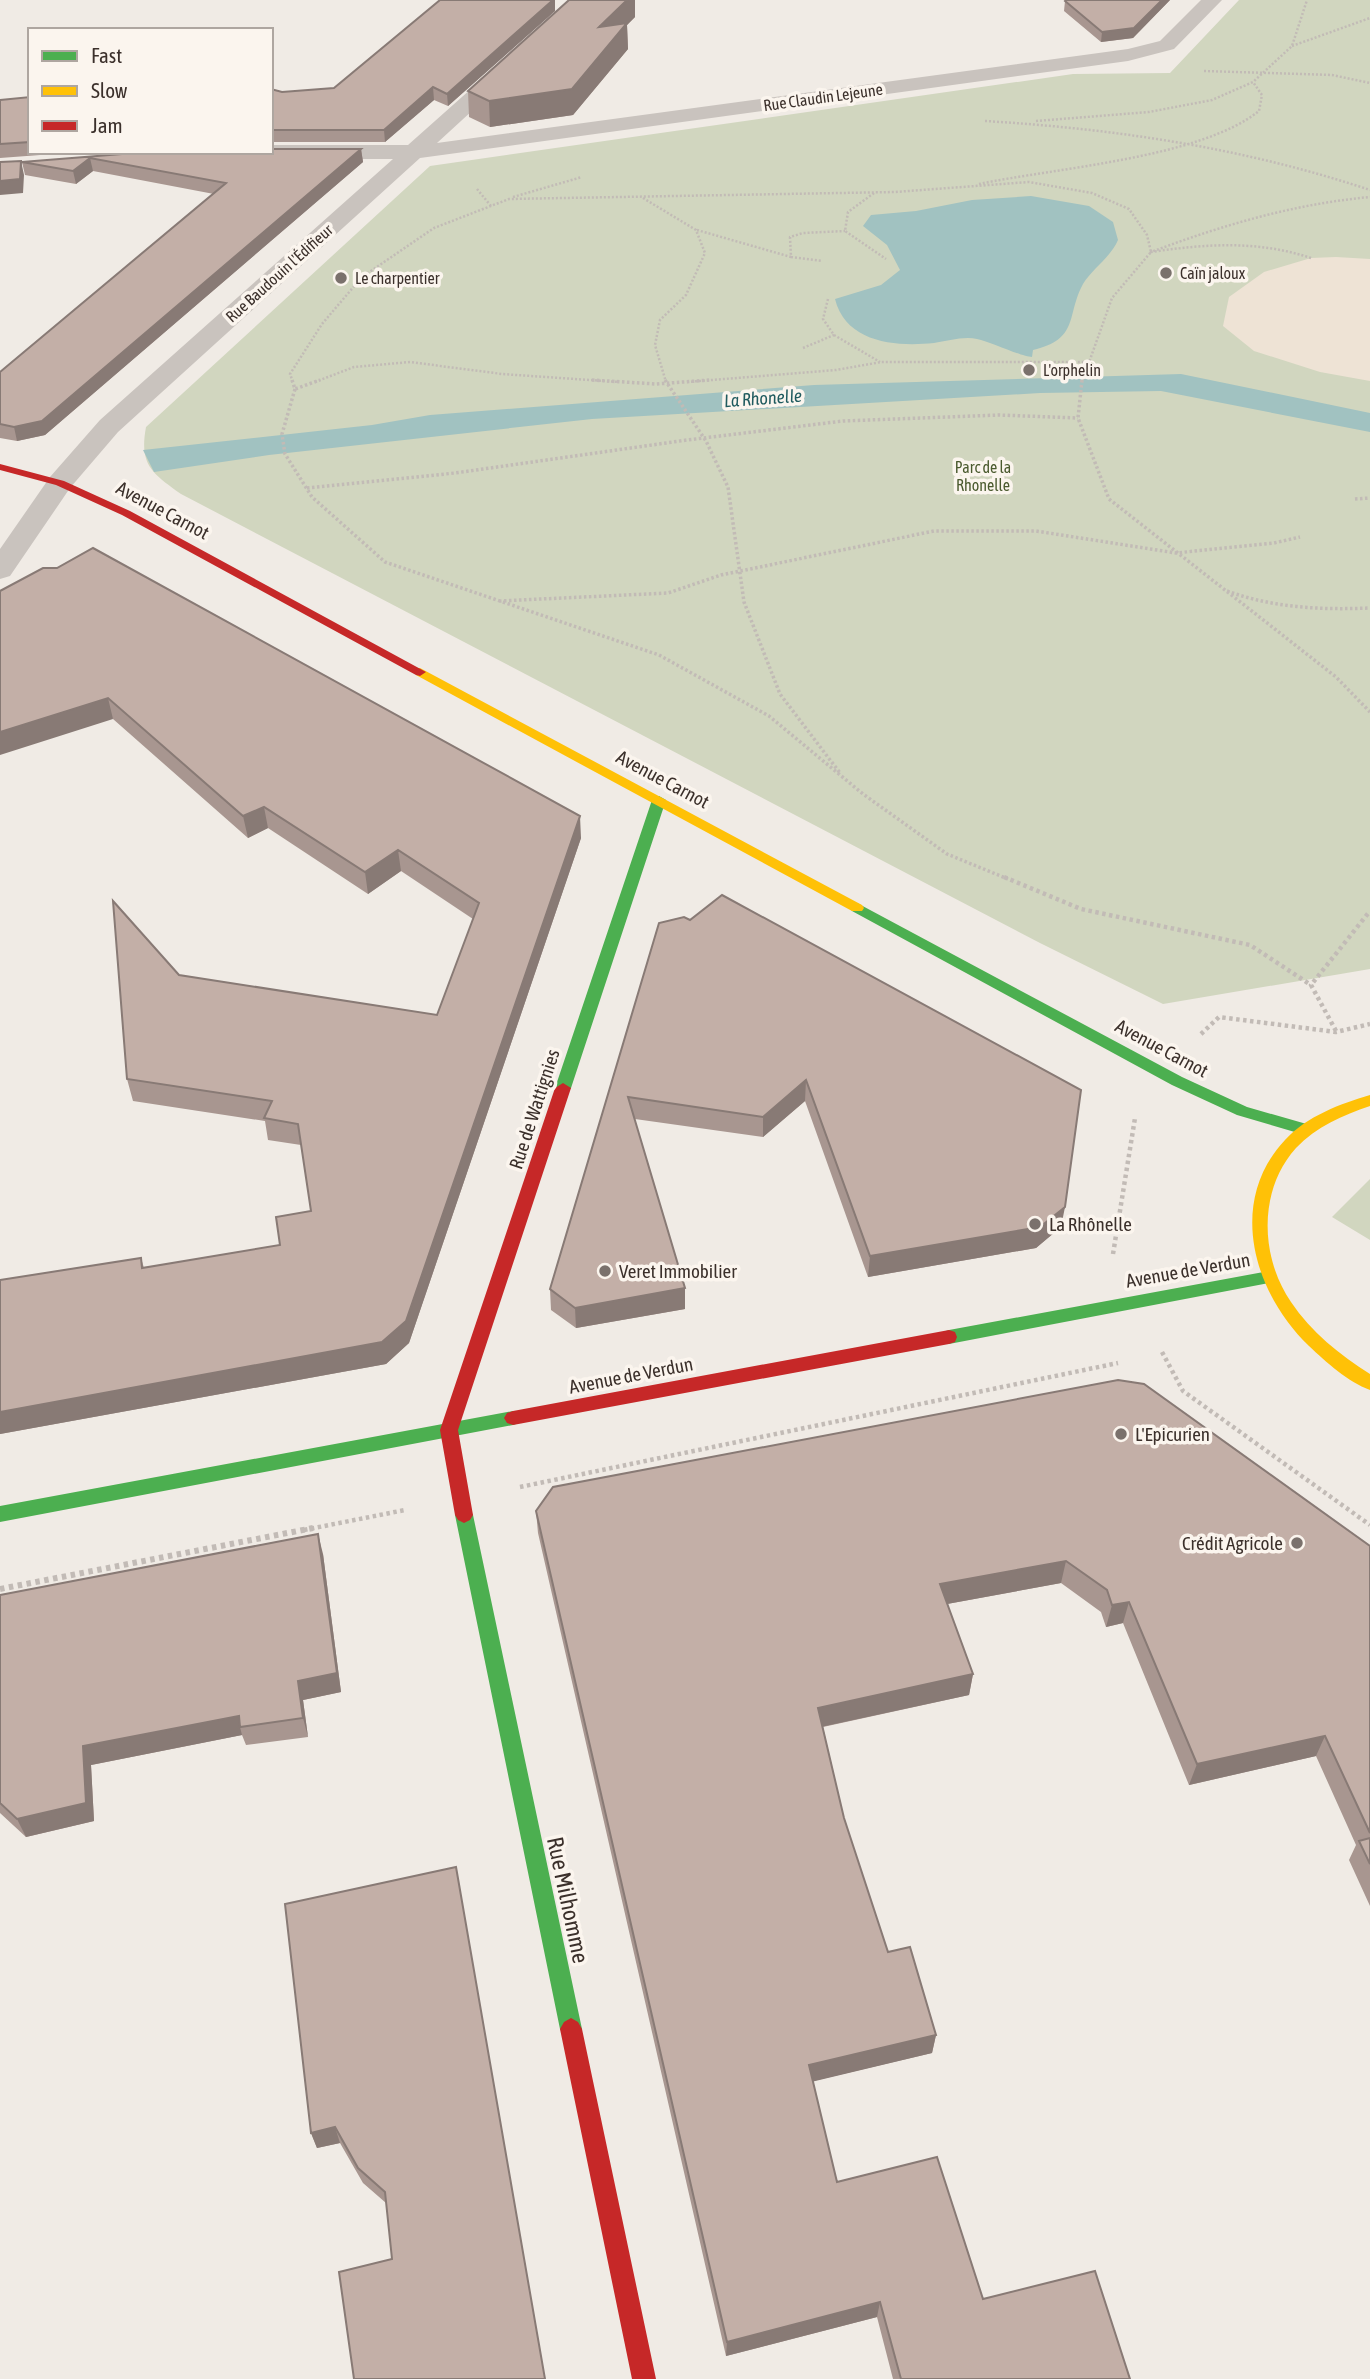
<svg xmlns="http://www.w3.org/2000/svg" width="1370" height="2379" font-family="'Asap Condensed',sans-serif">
	<rect width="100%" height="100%" fill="#f0ebe5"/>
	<path fill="#d1d6bf" d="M1239,0H1370V969L1163,1004L1040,943L181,494C152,473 139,465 146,427L430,166L1073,74L1170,73Z
		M1370,1179V1240L1332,1217Z"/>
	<path fill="#eee3d5" d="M1336,257L1370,259V381L1320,372L1254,351L1223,326L1229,297L1264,272L1311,258Z"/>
	<path fill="#a1c2c1" d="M1031,196L1089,206L1113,222L1118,240C1110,258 1093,268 1083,284C1066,315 1080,339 1033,350L1032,357C1022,357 991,342 977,339C964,336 947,341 934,343C896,347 846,343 835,299L881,285L900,270L887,245L863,226L871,215L916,211L972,200Z
		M1181,374L1370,413V432L1161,391L1040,393L592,419L269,455L154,472L143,450L372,425L430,415L814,385Z"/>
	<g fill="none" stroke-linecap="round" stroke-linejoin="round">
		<path stroke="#c2bbb6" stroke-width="2.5" stroke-dasharray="2 2" stroke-linecap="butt" d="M1292,46L1370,18
			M1204,71L1332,75L1370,83
			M985,121C1117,129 1244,148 1370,190
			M1036,121L1149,112L1212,100L1253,82L1292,46L1307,0
			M979,184C1055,168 1200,158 1259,111L1262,95L1253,82
			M477,189L491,206
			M874,193L848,212L845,231L886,259
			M513,197L582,177
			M643,198L696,230L705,253L686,295L660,320L655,345L666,382
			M697,230L791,257L790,237L803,233L845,231
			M791,257L822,261
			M1311,258C1257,240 1206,244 1151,252C1223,225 1294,204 1370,197
			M828,299L823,319L834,335L880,362
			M803,348L834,335
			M293,382L290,374L322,324L362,277L434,228L509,199L895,192L1029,182L1092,193L1129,209L1147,235L1151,252L1112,298L1082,382
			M315,382L354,367L410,362L502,374L619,382
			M687,382L836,370L881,362H1085"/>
		<path stroke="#c2bbb6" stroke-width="3.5" stroke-dasharray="2.5 2.5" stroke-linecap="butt" d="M292,380L295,389L320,380
			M592,380L656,384L710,380
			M665,380L706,441L728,487L744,602L780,694L840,773
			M1082,380L1078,418L1109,499L1336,677L1370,712
			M295,389L282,434L285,454L312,497L385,562L659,655L769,716L863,794L947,854L1008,879
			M307,488L455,473L687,440L843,421L999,415L1078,418
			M1355,499L1370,498
			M1227,591C1274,608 1321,610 1370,608
			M499,601L668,593L721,575L934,531H1036L1176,553L1274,543L1300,537"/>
		<path stroke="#c2bbb6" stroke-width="4.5" stroke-dasharray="3.5 3.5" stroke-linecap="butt" d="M1004,877L1081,909L1250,945L1311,985
			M1336,1031L1311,985L1370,911
			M1201,1034L1219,1017L1336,1032L1370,1024
			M1113,1254L1135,1118
			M1162,1352L1183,1391L1370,1525
			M520,1487L1118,1363
			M304,1530L405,1510"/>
		<path stroke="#c2bbb6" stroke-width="6" stroke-dasharray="4.5 4.5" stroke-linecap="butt" d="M0,1589L313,1528"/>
		<path fill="#c9c3be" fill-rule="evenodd" d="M571,0H593L437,143L1128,49L1160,41L1201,0H1222L1174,49L1128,61L420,158L118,432L70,488L10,576L0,579V549L50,477L100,420L393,159H271L260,152H271V145H408Z"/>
		<path fill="#4caf50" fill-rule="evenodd" d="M659,796L666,800L571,1088L568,1092H558L555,1088L652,800Z
			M857,903L1182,1077L1247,1107L1310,1125L1313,1129L1305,1135L1237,1115L1172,1085L852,911L850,908L852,905Z
			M1269,1271L1275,1273L1277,1277L1275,1281L1269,1283L949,1344L943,1342L941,1337L943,1332L949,1330Z
			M513,1411L519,1413L522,1418L519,1423L513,1425L0,1522V1506Z
			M464,1507L470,1510L473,1515L582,2029L578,2036L571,2040L564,2036L560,2029L455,1515L458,1510Z"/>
		<path fill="#ffc107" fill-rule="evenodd" d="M420,668L862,905L864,908L862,911H852L416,675V669Z
			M1370,1095V1106C1343,1115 1316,1127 1296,1148C1258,1190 1260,1257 1291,1302C1311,1332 1340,1355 1370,1374V1390C1348,1382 1326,1362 1309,1346C1253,1292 1227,1202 1285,1140C1307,1116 1340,1104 1370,1095Z"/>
		<path fill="#c62828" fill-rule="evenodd" d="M0,464L64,481L130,511L426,672L420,676L416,675L122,515L56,485L0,470Z
			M563,1083L571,1088L458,1430L473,1515L470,1520L464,1523L458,1520L455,1515L440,1430L555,1088Z
			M949,1330L955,1332L957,1337L955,1342L949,1344L513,1425L507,1423L504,1418L507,1413L513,1411Z
			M571,2018L578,2022L582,2029L656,2379H632L560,2029L564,2022Z"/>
	</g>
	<path fill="#a89690" d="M440,0H555V11L448,106L434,100L385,142H271V89L282,92L334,88Z
		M569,0H635V17L627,25L628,49L573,115L490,127L469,117L468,91Z
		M1066,0H1170L1133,38L1101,42L1064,11L1065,1Z
		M30,97V152H80L0,158V100Z
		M361,149L363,162L45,435L17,441L0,438V372L214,194L93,171L76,184L25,175L22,162L147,152Z
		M0,591L581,838L409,1343L386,1364L0,1434V1280L141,1258L144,1268L280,1245L311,1211L301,1145L268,1140L265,1121L133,1101L127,1079L179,975L437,1015L473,919L401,871L368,894L268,828L248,838L113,719Z
		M659,923L1061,1227L1036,1248L868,1277L805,1101L763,1137L635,1119L685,1309L576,1328L551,1310L550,1289Z
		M536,1511L1370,1546V1906L1349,1860L1356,1845L1316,1756L1189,1785L1123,1623L1106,1627L1101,1612L1061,1583L947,1604L973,1674L969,1695L823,1727L844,1818L888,1952L936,2035L932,2053L813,2081L837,2182L983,2299L1130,2379H893L877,2317L726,2356L538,1533Z
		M323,1554L341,1692L303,1700L308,1737L246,1745L242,1735L91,1765L94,1821L26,1837L0,1813V1595Z
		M285,1904L545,2379L392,2259L386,2203L363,2183L340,2143L317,2148L311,2133Z"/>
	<path fill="#887a75" d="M553,0H555V11L448,106L447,94Z
		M627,0H635V17L627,25L628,49L573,115L490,127L489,101L599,27Z
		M1162,0H1170L1133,38L1101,42L1102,32Z
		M433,87L434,100L385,142L384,130Z
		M361,149L363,162L45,435L17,441L14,427Z
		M90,158L93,171L76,184L73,171Z
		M21,161L24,175L23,193L0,195V181Z
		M108,698L113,719L0,755V732Z
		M264,807L268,828L248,838L243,816Z
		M580,816L581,838L409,1343L386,1364L0,1434V1412L382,1342Z
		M398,850L401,871L368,894L365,872Z
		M806,1080L805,1101L763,1137V1117Z
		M1065,1207L1061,1227L1036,1248L868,1277L870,1256Z
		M685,1288V1309L576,1328L575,1308Z
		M318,1534L323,1554L341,1692L303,1700L308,1737L303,1718L298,1681Z
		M1066,1561L1061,1583L936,1606L940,1584Z
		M1129,1602L1123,1623L1106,1627L1112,1605Z
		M973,1674L969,1695L816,1728L818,1708Z
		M239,1716L240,1727L242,1735L91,1765L94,1821L26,1837L17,1819L83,1746Z
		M1325,1736L1316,1756L1189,1785L1197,1764Z
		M936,2035L932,2053L807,2083L809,2065Z
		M335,2127L340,2143L317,2148L311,2133Z
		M880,2302L877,2317L726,2356L727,2342Z"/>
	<path fill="#c3afa7" stroke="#887a75" stroke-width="2" d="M440,0H553L447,94L433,87L384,130H271V89L282,92L334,88Z
		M569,0H627L599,27L627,23L572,89L489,101L468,91Z
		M1066,0H1162L1134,28L1102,32L1065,1Z
		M30,97V142L0,144V100Z
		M271,149H361L42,421L14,427L0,424V372L226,183L90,158L73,171L22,162L147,152H271Z
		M21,161L20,179L0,181V162Z
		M93,548L580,816L406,1321L382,1342L0,1412V1280L141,1258L142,1268L280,1245L276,1217L311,1211L298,1124L264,1118L272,1101L127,1079L113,901L179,975L437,1015L479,903L398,850L365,872L264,807L243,816L108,698L0,732V591L43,568H57Z
		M722,895L1081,1090L1065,1207L1040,1227L870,1256L806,1080L763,1117L628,1097L685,1288L575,1308L550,1289L659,923L684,917L690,920Z
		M1118,1380L1144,1384L1370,1546V1833L1325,1736L1197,1764L1129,1602L1112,1605L1107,1590L1066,1561L940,1584L973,1674L818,1708L844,1818L888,1952L910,1947L936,2035L809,2065L837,2182L937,2157L983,2299L1095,2271L1130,2379H901L880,2302L727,2342L536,1511L553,1487Z
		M318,1534L337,1673L298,1681L303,1718L240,1727L239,1716L83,1746L86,1803L17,1819L0,1803V1595Z
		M1370,1838V1864L1359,1841Z
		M456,1867L545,2379H354L339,2272L392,2259L385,2192L358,2168L335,2127L311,2133L285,1904Z"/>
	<g fill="#7a716c" stroke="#fbf5ee" stroke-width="2.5">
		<circle cx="1166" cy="273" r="7"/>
		<circle cx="341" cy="278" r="7"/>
		<circle cx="1029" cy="370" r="7"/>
		<circle cx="1035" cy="1224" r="7"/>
		<circle cx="605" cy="1271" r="7"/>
		<circle cx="1121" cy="1434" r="7"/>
		<circle cx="1297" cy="1543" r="7"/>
	</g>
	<g text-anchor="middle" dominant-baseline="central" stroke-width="7" stroke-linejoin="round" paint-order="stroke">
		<g font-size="16" fill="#3b302b" stroke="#fbf5ee">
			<text transform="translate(823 97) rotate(-8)">Rue Claudin Lejeune</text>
			<text transform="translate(279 273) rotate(-42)">Rue Baudouin l'Édifieur</text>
		</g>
		<g font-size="16" fill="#3b302b" stroke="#fbf5ee" text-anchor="start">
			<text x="1180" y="273">Caïn jaloux</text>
			<text x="355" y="278">Le charpentier</text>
			<text x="1043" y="370">L'orphelin</text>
		</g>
		<g font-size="16" fill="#4a5a2e" stroke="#fbf5ee">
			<text x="983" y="467">Parc de la<tspan x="983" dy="18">Rhonelle</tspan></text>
		</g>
		<g font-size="18" font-style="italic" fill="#1f5a5e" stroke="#fbf5ee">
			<text transform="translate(763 398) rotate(-4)">La Rhonelle</text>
		</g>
		<g font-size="19" fill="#3b302b" stroke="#fbf5ee">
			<text transform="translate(163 510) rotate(28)">Avenue Carnot</text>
			<text transform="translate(663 779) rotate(28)">Avenue Carnot</text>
			<text transform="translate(1162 1048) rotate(28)">Avenue Carnot</text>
			<text transform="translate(534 1109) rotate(-72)">Rue de Wattignies</text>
			<text transform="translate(1188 1270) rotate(-10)">Avenue de Verdun</text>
			<text transform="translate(631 1375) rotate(-11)">Avenue de Verdun</text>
		</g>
		<g font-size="19" fill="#3b302b" stroke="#fbf5ee" text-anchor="start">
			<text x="1049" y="1224">La Rhônelle</text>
			<text x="619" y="1271">Veret Immobilier</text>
			<text x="1135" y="1434">L'Epicurien</text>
			<text x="1283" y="1543" text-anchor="end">Crédit Agricole</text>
		</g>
		<g font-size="23" fill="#3b302b" stroke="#fbf5ee">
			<text transform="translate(568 1900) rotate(78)">Rue Milhomme</text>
		</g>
	</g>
	<rect x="28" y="28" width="245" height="126" fill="#fbf5ee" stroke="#aea6a0" stroke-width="2"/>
	<rect x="42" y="51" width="35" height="10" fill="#4caf50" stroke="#aea6a0" stroke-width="2"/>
	<text x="91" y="63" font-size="21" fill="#3b302b">Fast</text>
	<rect x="42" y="86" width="35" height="10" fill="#ffc107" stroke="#aea6a0" stroke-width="2"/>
	<text x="91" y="98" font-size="21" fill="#3b302b">Slow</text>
	<rect x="42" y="121" width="35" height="10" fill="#c62828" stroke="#aea6a0" stroke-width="2"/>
	<text x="91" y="133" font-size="21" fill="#3b302b">Jam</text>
</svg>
